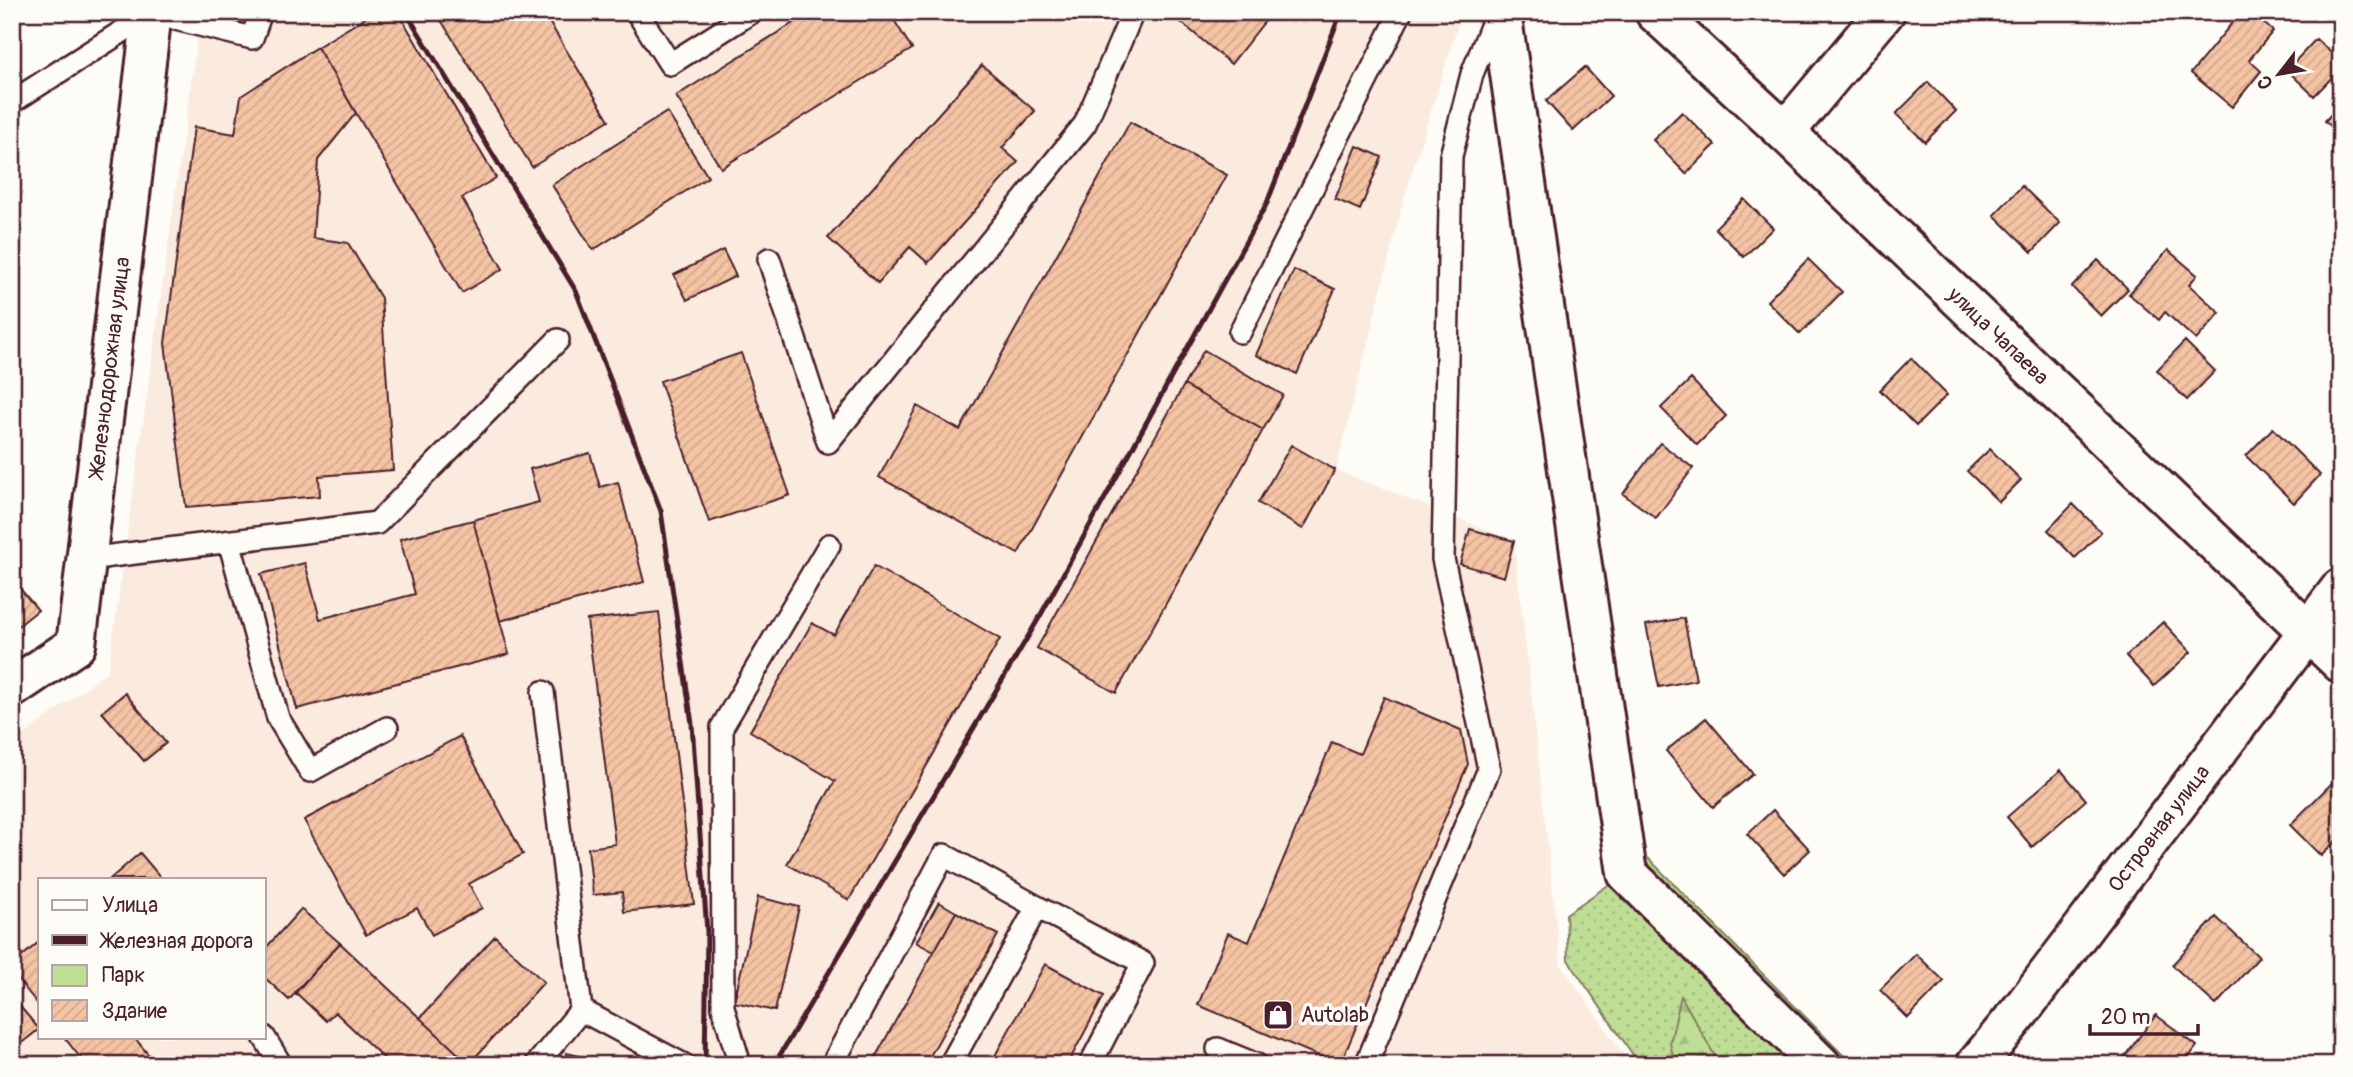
<svg xmlns="http://www.w3.org/2000/svg" width="2353" height="1077" font-family="Pangolin,sans-serif">
	<defs>
		<pattern id="green-dots" width="8" height="8" patternUnits="userSpaceOnUse" patternTransform="scale(1.75)"><rect width="8" height="8" fill="#bedd95"/><path d="M2 2h.1M6 6h.1" fill="none" stroke="#a5bd81" stroke-width="1.8" stroke-linecap="round"/></pattern>
		<pattern id="forest-firs" width="22" height="20" patternUnits="userSpaceOnUse" patternTransform="scale(1.75)"><rect width="22" height="20" fill="#bedd95"/><path d="M5 1l3.5 6h-7zM16 11l3.5 6h-7z" fill="#a5bd81"/></pattern>
		<pattern id="building-hatch" width="6" height="6" patternUnits="userSpaceOnUse" patternTransform="scale(1.75)"><rect width="6" height="6" fill="#f4c4a4"/><path d="M-1 1l2-2M0 6l6-6M5 7l2-2" fill="none" stroke="#d3a88d"/></pattern>
	</defs>
	<rect width="100%" height="100%" fill="#fdfcf7"/>
	<filter id="ink" filterUnits="userSpaceOnUse"><feTurbulence type="fractalNoise" baseFrequency=".0143" numOctaves="2"/><feDisplacementMap in="SourceGraphic" scale="14" xChannelSelector="R" yChannelSelector="G"/><feConvolveMatrix kernelMatrix="1 2 1 2 8 2 1 2 1" color-interpolation-filters="sRGB"/></filter>
	<g filter="url(#ink)">
		<path fill="#faebde" fill-rule="evenodd" d="M201,12H1462L1405,194L1336,470L1514,541L1561,965L1631,1065H12V744L108,671ZM40,879H264V1037H40Z"/>
		<path fill="url(#green-dots)" stroke="#847e60" stroke-width="2" d="M1648,858L1853,1065H1640L1568,960L1566,914Z"/>
		<path fill="url(#forest-firs)" stroke="#847e60" stroke-width="2" d="M1681,996L1720,1065H1675L1670,1043Z"/>
		<path fill="url(#building-hatch)" stroke="#4a1f2b" stroke-width="2" d="M375,12H398L496,178L462,198L503,269L462,293L317,47Z
			M436,12H543L609,120L532,167Z
			M811,12H889L912,49L721,168L676,96Z
			M1183,12H1272L1231,64L1177,19Z
			M2241,12H2251L2273,31L2249,60L2261,71L2232,107L2191,73Z
			M2316,39L2341,62V68L2314,96L2287,70Z
			M317,47L356,113L318,160L313,238L348,243L381,298L393,470L319,476L320,496L186,507L165,343L194,127L235,134L241,96Z
			M982,65L1035,111L1002,148L1018,162L928,263L910,247L878,283L828,238Z
			M1585,67L1611,96L1573,131L1546,101Z
			M1928,82L1956,111L1925,142L1896,114Z
			M2341,103V135L2325,121Z
			M667,112L708,177L593,250L552,185Z
			M1682,112L1715,145L1686,174L1653,140Z
			M1130,122L1227,175L1018,554L879,477L917,406L960,430Z
			M1357,146L1382,157L1360,210L1335,199Z
			M2022,186L2060,223L2032,252L1994,215Z
			M1744,199L1773,228L1744,257L1715,228Z
			M723,250L736,276L687,300L674,275Z
			M2168,250L2197,275L2189,285L2220,313L2196,340L2165,312L2159,320L2129,294Z
			M1808,259L1842,292L1800,334L1767,301Z
			M2098,260L2128,289L2101,316L2072,287Z
			M1294,270L1335,289L1297,374L1256,355Z
			M2185,341L2215,371L2187,400L2157,370Z
			M1204,350L1283,395L1263,430L1184,385Z
			M741,353L790,495L709,522L660,381Z
			M1911,358L1947,395L1916,426L1880,390Z
			M1691,379L1726,416L1697,445L1661,408Z
			M1184,385L1263,430L1116,693L1037,648Z
			M2273,428L2320,475L2294,503L2246,456Z
			M1660,443L1693,468L1656,518L1623,494Z
			M1291,445L1335,470L1303,529L1258,503Z
			M1990,449L2021,480L1999,502L1967,471Z
			M590,453L600,487L618,482L644,582L500,621L473,520L539,502L530,469Z
			M2073,504L2101,532L2075,558L2048,530Z
			M473,520L509,654L297,709L261,574L305,563L320,619L415,594L400,539Z
			M1470,529L1514,541L1504,577L1460,564Z
			M874,566L1000,639L849,900L787,864L835,781L750,731L812,623L834,635Z
			M12,579L38,610L12,631Z
			M659,612L694,904L624,912L622,892L593,895L588,848L615,844L587,620Z
			M1684,618L1696,680L1659,687L1646,625Z
			M2163,622L2191,652L2154,686L2126,656Z
			M125,693L166,743L144,761L102,712Z
			M1384,697L1461,730L1468,764L1340,1065L1198,1005L1228,933L1249,942L1332,742L1360,754Z
			M1706,718L1753,774L1713,807L1666,751Z
			M460,736L523,854L469,884L482,908L432,935L417,908L366,935L304,820Z
			M2061,770L2086,800L2032,847L2007,817Z
			M2335,780L2341,786V836L2321,856L2290,825Z
			M1773,810L1810,850L1784,874L1747,834Z
			M140,853L162,879H110Z
			M758,897L799,907L775,1011L734,1002Z
			M939,902L956,912L934,952L916,942Z
			M301,909L340,943L289,1000L264,977V950Z
			M956,912L998,935L925,1065H871Z
			M2216,917L2259,957L2216,1005L2172,965Z
			M495,936L544,982L469,1064L420,1018Z
			M40,941V1007L12,972V965Z
			M340,943L420,1018L469,1064L391,1065L335,1012L326,1021L295,992Z
			M1916,954L1944,981L1908,1018L1880,990Z
			M1045,964L1104,996L1067,1065H990Z
			M12,997L39,1029L12,1051Z
			M2156,1015L2197,1046L2183,1065H2118Z
			M64,1037H134L157,1065H86Z
			M567,1053L610,1064L609,1065H564Z"/>
		<g fill="none" stroke-linecap="round" stroke-linejoin="round">
			<g stroke="#4a1f2b" stroke-width="26">
				<path id="lane" d="M637,12L670,64L752,12
					M12,102L151,13L252,38L261,12
					M769,259L828,442L1085,124L1133,12
					M1240,332L1401,12
					M229,541L278,718L310,771L387,728
					M87,559L377,523L558,340
					M543,692L581,1010
					M1037,907L1143,963L1090,1065
					M264,1037L281,1065
					M1218,1049L1257,1065
					M536,1065L581,1010L684,1065
					M740,1065L723,1007L722,727L829,545
					M832,1065L944,855L1037,907L950,1065
					M1366,1065L1489,769L1443,559L1451,156L1472,74L1496,14"/>
			</g>
			<g stroke="#4a1f2b" stroke-width="44">
				<g id="street">
					<path d="M1501,12L1627,873L1821,1065"/>
					<path d="M1785,132L1885,12"/>
					<path id="s1" d="M12,688L76,645L152,12"/>
					<path id="s2" d="M1976,1065L2021,1010L2341,588"/>
				</g>
			</g>
			<g stroke="#4a1f2b" stroke-width="44">
				<g id="secondary">
					<path id="s3" d="M1655,12L1785,132L2341,663"/>
				</g>
			</g>
			<use href="#lane" stroke="#fdfcf7" stroke-width="21"/>
			<use href="#street" stroke="#fdfcf7" stroke-width="38"/>
			<use href="#secondary" stroke="#fdfcf7" stroke-width="38"/>
			<path stroke="#4a1f2b" stroke-width="5" d="M406,12L576,291L661,511L692,724L707,932L705,1065
				M774,1065L1039,618L1267,203L1341,12"/>
		</g>
	</g>
	<defs>
		<g id="shop-square" transform="scale(1.575)"><rect x="-9" y="-9" width="18" height="18" rx="4" fill="#4a1f2b" stroke="#fdfcf7"/><path d="M-5-2.5h2.3a2.7 3.5 0 0 1 5.4 0H5L5.5 6h-11ZM-1.5-2.5h3a1.5 2.3 0 0 0-3 0Z" fill="#fff"/></g>
	</defs>
	<g fill-rule="evenodd">
		<use href="#shop-square" x="1278" y="1015"/>
	</g>
	<g text-anchor="middle" dominant-baseline="central" stroke-width="7" stroke-linejoin="round" paint-order="stroke">
		<g font-size="21" fill="#4a1f2b" stroke="#fdfcf7">
			<text stroke="none"><textPath href="#s3" startOffset="472">улица Чапаева</textPath></text>
			<text stroke="none"><textPath href="#s1" startOffset="357">Железнодорожная улица</textPath></text>
			<text stroke="none"><textPath href="#s2" startOffset="299">Островная улица</textPath></text>
		</g>
		<g font-size="21" fill="#4a1f2b" stroke="#fdfcf7" text-anchor="start">
			<text x="1301" y="1015">Autolab</text>
		</g>
	</g>
	<rect width="2353" height="1077" fill="none" stroke="#fdfcf7" stroke-width="42"/>
	<rect x="21" y="21" width="2311" height="1035" fill="none" stroke="#4a1f2b" stroke-width="2.5" filter="url(#ink)"/>
	<rect x="38" y="878" width="228" height="161" fill="#fdfcf7" stroke="#b5a4a5" stroke-width="2"/>
	<rect x="52" y="900" width="35" height="10" fill="#fdfcf7" stroke="#b5a4a5" stroke-width="2"/>
	<text x="102" y="912" font-size="21" fill="#4a1f2b">Улица</text>
	<rect x="52" y="935" width="35" height="10" fill="#4a1f2b" stroke="#b5a4a5" stroke-width="2"/>
	<text x="102" y="948" font-size="21" fill="#4a1f2b">Железная дорога</text>
	<rect x="52" y="965" width="35" height="21" fill="#bedd95" stroke="#b5a4a5" stroke-width="2"/>
	<text x="102" y="982" font-size="21" fill="#4a1f2b">Парк</text>
	<rect x="52" y="1000" width="35" height="21" fill="url(#building-hatch)" stroke="#b5a4a5" stroke-width="2"/>
	<text x="102" y="1018" font-size="21" fill="#4a1f2b">Здание</text>
	<g transform="translate(2279 74) rotate(239)" stroke="#fdfcf7" stroke-width="5" paint-order="stroke">
	<path d="M0-5L12 26L0 18L-12 26Z" fill="#4a1f2b"/>
	<text y="-10" font-size="19" font-weight="bold" text-anchor="middle" fill="#4a1f2b">С</text>
	</g>
	<path d="M2090 1024v10h108v-10" fill="none" stroke="#4a1f2b" stroke-width="3.5"/>
	<text x="2101" y="1024" font-size="21" fill="#4a1f2b" stroke="#fdfcf7" stroke-width="5" paint-order="stroke">20 m</text>
</svg>
